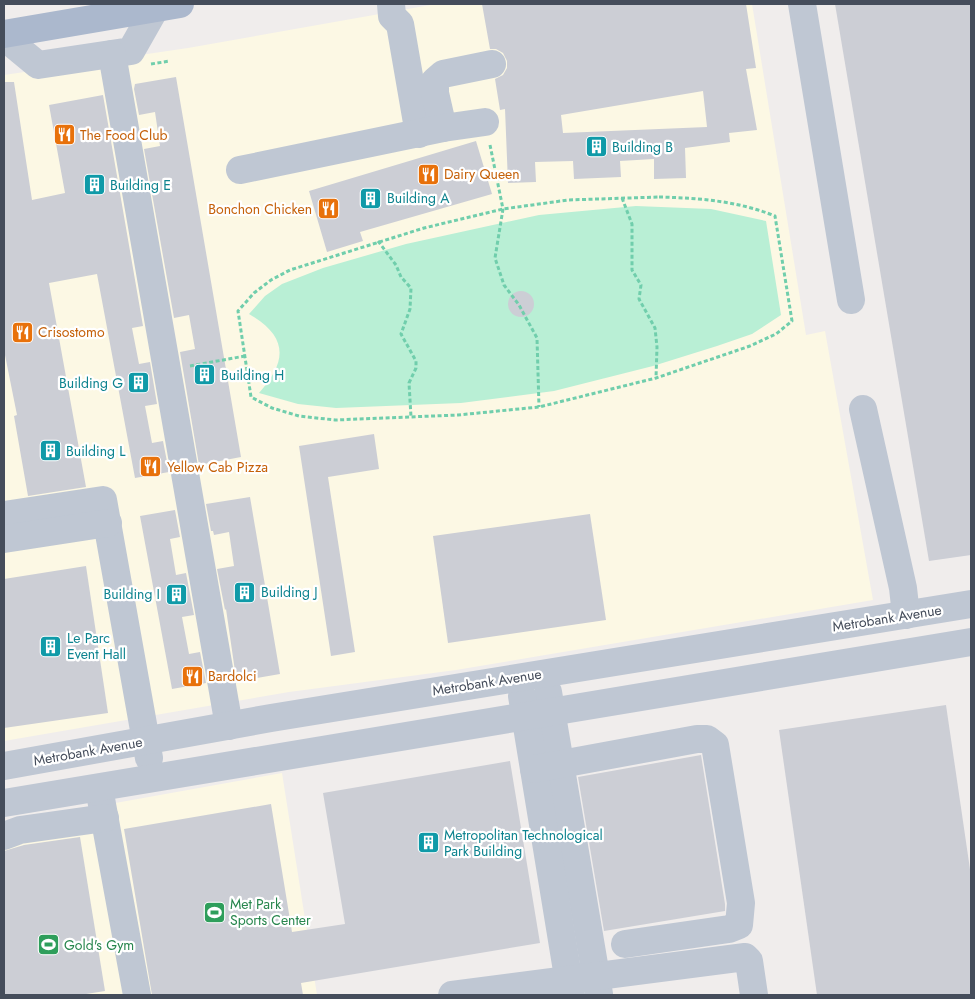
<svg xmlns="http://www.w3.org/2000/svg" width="975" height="999" font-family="Jost,sans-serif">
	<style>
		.commercial { fill: #fcf8e4 }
		.green { fill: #b9efd5 }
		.building { fill: #ccced5; fill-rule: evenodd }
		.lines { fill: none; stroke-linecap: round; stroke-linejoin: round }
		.path { stroke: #70ceac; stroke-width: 3; stroke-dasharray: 4 2.5; stroke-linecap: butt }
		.minor { stroke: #bfc7d3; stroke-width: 28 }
		.major { stroke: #abb8cd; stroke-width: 28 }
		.labels { text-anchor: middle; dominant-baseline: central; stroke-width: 4.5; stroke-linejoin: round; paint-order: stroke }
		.food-label { font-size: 14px; fill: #c56008; stroke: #fff; text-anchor: start }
		.culture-label { font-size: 14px; fill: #0d838f; stroke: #fff; text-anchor: start }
		.street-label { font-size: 14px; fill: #454d5b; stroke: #fff }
		.leisure-label { font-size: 14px; fill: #27864d; stroke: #fff; text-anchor: start }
	</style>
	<rect width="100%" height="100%" fill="#f0edec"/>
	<!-- commercial -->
	<g class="commercial">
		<polygon points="436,4 752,4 806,335 825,331 873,600 456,670 289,692 4,741 4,75 188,48"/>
		<polygon points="282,773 317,995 4,995 4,823"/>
	</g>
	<!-- green -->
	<path class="green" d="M636 206 711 209 766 221 781 315 752 334 717 346 653 366 554 391 461 403 336 408 298 404 259 393C287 362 289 337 249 314L265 296 282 284 323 268 406 244 539 215Z"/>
	<!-- building -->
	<g class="building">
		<path d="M482 4H746L756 68 746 69 757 130 729 133 730 142 685 148 686 178 654 179V159L620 161 621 177 574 179 573 161 535 162 536 182 508 183 505 109 500 110 495 79 503 75 507 68V61L503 53 496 49H490ZM703 91 707 127 563 133 561 115Z"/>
		<polygon points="835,4 971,4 971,555 929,561"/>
		<polygon points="176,77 241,457 199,465 180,352 195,349 189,315 174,318 144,149 160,146 155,112 139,115 134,89 135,84"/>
		<polygon points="4,82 14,82 32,200 65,193 49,105 103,95 143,326 132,328 139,364 150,362 157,404 145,406 152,443 163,441 169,472 135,478 97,274 49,283 86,487 28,496 14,416 17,415 4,350"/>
		<polygon points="476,141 492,194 360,232 363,241 327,252 309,191"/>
		<circle cx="521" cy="304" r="13"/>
		<polygon points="374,434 379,469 328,477 355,652 331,656 299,446"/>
		<polygon points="250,497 280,674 240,681 239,677 236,678 226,609 225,610 217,569 234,566 229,532 214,535 213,531 211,531 206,504"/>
		<polygon points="175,510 180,537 170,539 176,575 186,573 194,615 182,617 189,654 200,652 206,683 172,689 140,516"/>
		<polygon points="590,514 606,620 448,643 433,536"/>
		<polygon points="86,566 108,713 4,728 4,579"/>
		<polygon points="946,705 971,876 971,995 817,995 779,730"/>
		<polygon points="701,755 725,904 725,911 604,931 578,777"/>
		<polygon points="510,761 540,943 301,983 303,995 152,995 124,829 271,804 292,932 345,924 323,793"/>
		<polygon points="80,837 105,991 80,995 4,995 4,851 24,845"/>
	</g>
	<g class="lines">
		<!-- path -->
		<g class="path">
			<polyline points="151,64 170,61"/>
			<polyline points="490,145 503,209 495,258 504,285 519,305 537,338 539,407"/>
			<path d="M659 197C699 198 738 201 775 216L792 321 776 334 750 346 656 378 539 407 458 415 335 420 299 416 272 408 251 397 238 311 254 293 271 280 290 270 424 228 503 209 568 200Z"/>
			<polyline points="622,198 632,224 632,270 641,285 639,299 655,328 657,347 656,378"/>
			<polyline points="378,241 396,265 401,277 411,288 410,309 401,334 416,361 416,368 409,383 411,417"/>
			<polyline points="190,366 245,356"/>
		</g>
		<!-- minor -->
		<g class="minor">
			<polyline points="391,4 392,16 400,24 419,134"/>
			<polyline points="802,4 851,300"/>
			<polyline points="4,37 38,65 131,51 156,7"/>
			<polyline points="112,54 229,726"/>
			<polyline points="443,128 435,93 435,81 443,74 492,64"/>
			<polyline points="240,170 443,128 485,122"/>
			<polyline points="863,409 903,588 906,615"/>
			<polyline points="4,515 103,500 149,758"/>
			<polyline points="4,539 108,523"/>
			<polyline points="548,692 599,994"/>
			<polyline points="522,696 571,995"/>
			<polyline points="4,766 271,718 971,604"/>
			<polyline points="534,769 697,739 707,739 715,745 741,903 739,925 729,929 625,944"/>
			<polyline points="99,788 137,995"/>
			<polyline points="4,803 971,642"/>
			<polyline points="4,836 20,830 105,818"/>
			<polyline points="452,995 745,957 749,961 754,995"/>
		</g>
		<!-- major -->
		<polyline class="major" points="4,34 180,4"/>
	</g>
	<!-- icons -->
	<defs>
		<symbol id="restaurant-square" viewBox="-11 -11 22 22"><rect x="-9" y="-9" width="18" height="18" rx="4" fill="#e8710a" stroke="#fff"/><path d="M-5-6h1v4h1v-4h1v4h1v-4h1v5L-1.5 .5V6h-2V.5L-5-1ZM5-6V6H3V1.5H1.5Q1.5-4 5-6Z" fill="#fff"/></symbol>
		<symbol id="building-square" viewBox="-11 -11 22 22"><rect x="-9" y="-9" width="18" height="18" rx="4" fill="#0f9aa8" stroke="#fff"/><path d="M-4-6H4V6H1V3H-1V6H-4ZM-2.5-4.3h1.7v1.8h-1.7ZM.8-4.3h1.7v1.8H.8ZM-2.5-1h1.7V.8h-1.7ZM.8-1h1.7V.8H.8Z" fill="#fff"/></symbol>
		<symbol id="stadium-square" viewBox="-11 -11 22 22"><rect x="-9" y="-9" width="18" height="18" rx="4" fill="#2e9e5b" stroke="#fff"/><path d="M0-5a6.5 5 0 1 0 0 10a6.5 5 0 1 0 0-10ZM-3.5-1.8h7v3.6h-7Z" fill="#fff"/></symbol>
	</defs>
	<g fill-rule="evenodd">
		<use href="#restaurant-square" x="52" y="122" width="25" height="25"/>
		<use href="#building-square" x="584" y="134" width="25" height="25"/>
		<use href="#restaurant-square" x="416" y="162" width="25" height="25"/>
		<use href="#building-square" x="82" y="172" width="25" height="25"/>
		<use href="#building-square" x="358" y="186" width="25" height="25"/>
		<use href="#restaurant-square" x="316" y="196" width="25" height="25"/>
		<use href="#restaurant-square" x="10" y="320" width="25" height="25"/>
		<use href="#building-square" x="192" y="362" width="25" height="25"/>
		<use href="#building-square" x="126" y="370" width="25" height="25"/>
		<use href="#building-square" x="38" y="438" width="25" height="25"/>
		<use href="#restaurant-square" x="138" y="454" width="25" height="25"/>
		<use href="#building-square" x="232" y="580" width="25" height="25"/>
		<use href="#building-square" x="164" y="582" width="25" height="25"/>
		<use href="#building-square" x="38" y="634" width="25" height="25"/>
		<use href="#restaurant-square" x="180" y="664" width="25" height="25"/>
		<use href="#building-square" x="416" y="830" width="25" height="25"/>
		<use href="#stadium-square" x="202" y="900" width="25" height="25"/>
		<use href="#stadium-square" x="36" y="932" width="25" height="25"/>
	</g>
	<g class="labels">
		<!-- food labels -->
		<g class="food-label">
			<text x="80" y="135">The Food Club</text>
			<text x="444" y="174">Dairy Queen</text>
			<text x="312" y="209" text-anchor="end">Bonchon Chicken</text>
			<text x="38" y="332">Crisostomo</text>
			<text x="167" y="467">Yellow Cab Pizza</text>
			<text x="208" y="676">Bardolci</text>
		</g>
		<!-- culture labels -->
		<g class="culture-label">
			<text x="612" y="147">Building B</text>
			<text x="110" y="185">Building E</text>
			<text x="387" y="198">Building A</text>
			<text x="221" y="375">Building H</text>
			<text x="123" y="383" text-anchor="end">Building G</text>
			<text x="66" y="451">Building L</text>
			<text x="261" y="592">Building J</text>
			<text x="160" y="594" text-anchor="end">Building I</text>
			<text x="67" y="638">Le Parc<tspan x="67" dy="16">Event Hall</tspan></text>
			<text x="444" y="835">Metropolitan Technological<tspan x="444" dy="16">Park Building</tspan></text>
		</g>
		<!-- street labels -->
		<g class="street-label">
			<text transform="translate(887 618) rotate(-9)">Metrobank Avenue</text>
			<text transform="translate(487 682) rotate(-9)">Metrobank Avenue</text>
			<text transform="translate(88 751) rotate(-10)">Metrobank Avenue</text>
		</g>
		<!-- leisure labels -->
		<g class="leisure-label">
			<text x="230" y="904">Met Park<tspan x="230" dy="16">Sports Center</tspan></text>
			<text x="64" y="945">Gold's Gym</text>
		</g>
	</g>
	<!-- border -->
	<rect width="975" height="999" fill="none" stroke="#454d5b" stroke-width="10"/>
</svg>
